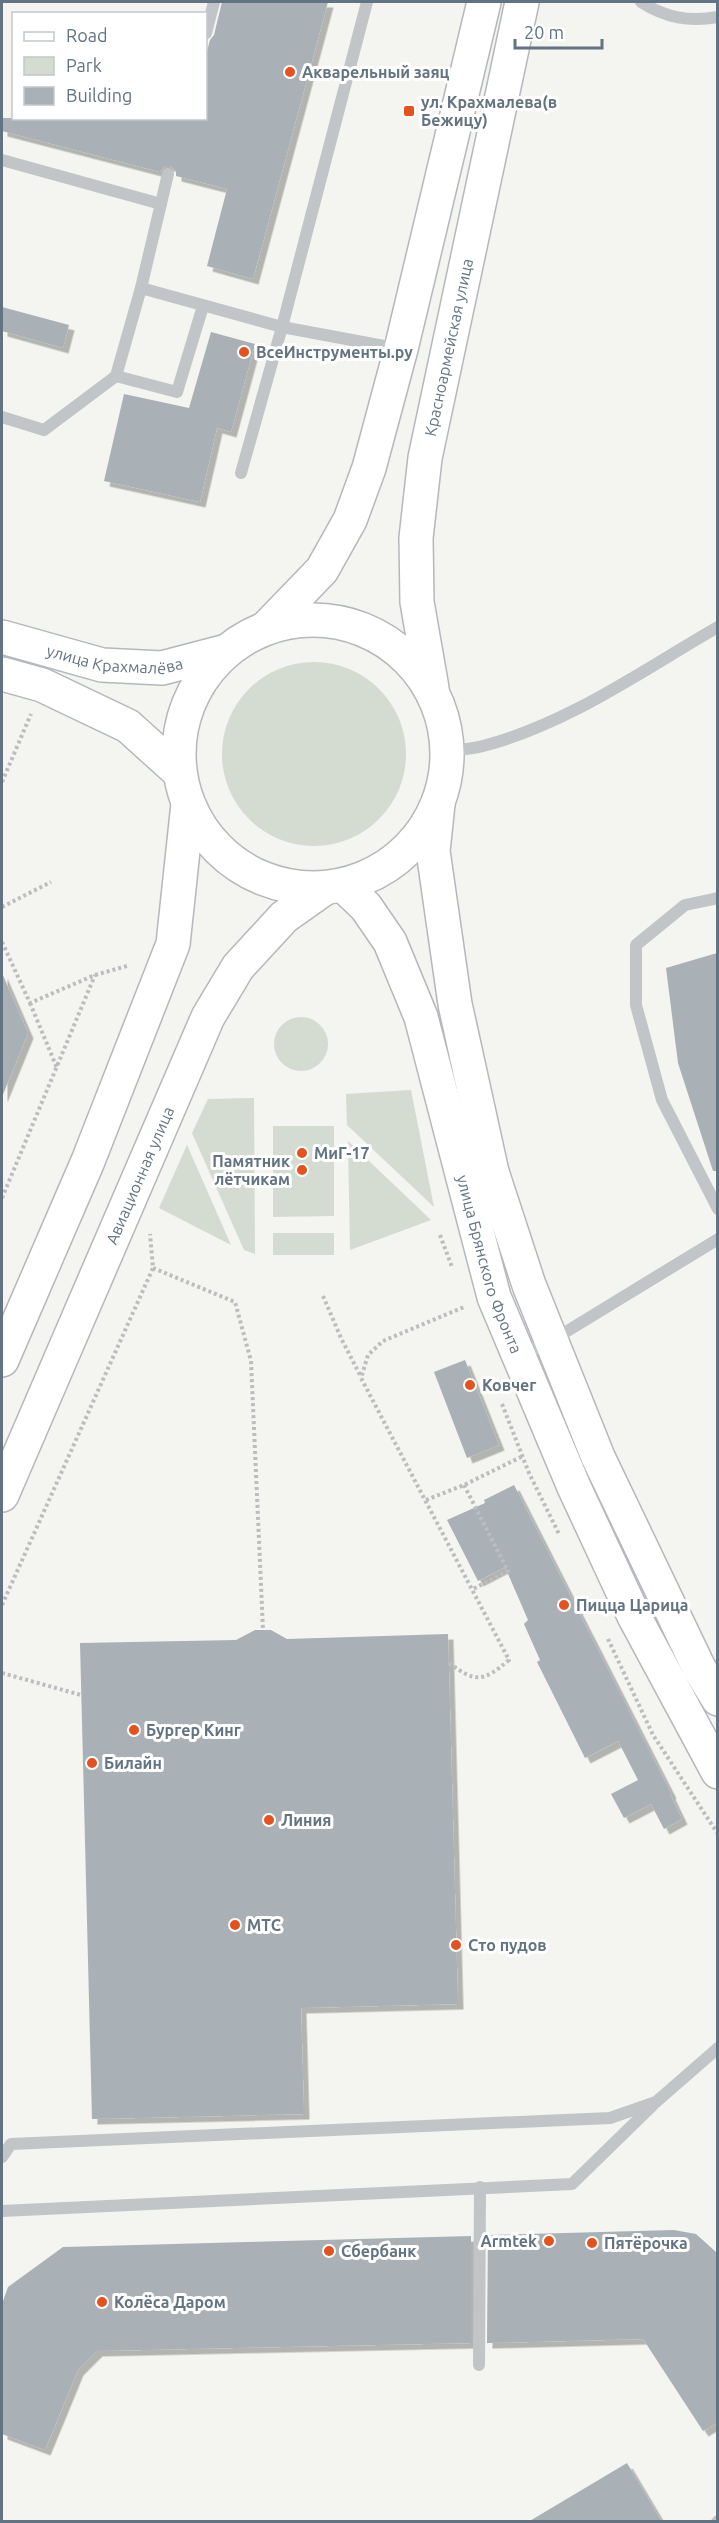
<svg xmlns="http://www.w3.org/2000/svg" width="719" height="2523" font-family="Ubuntu,sans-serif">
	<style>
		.green { fill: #d4dbd1 }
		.building { fill: #a9b1b6; filter: url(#shadow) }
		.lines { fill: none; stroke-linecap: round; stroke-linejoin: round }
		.secondary-casing { stroke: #b3b8bc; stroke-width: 36 }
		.primary-casing { stroke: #b4b8bc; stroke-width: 36 }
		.path { stroke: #bbbdbf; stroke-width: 4; stroke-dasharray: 3 3; stroke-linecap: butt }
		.service { stroke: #c1c5c8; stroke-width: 12 }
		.secondary { stroke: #fff; stroke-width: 33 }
		.primary { stroke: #fff; stroke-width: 33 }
		.poi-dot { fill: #e5521e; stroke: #fff; stroke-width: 2 }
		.labels { text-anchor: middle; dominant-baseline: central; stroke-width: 6; stroke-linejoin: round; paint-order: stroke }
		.poi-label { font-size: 16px; font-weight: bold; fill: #627381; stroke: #fff; text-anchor: start }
		.street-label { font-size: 16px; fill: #627381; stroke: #fff }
	</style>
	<defs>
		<filter id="shadow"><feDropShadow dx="5.5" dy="5.5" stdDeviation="0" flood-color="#0004"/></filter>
	</defs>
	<rect width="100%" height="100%" fill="#f4f4f0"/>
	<!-- green -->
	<g class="green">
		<circle cx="314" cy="754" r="92"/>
		<circle cx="301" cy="1044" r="27"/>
		<polygon points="411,1090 434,1207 347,1125 346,1094"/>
		<polygon points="254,1098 255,1254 244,1250 192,1133 208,1099"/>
		<polygon points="273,1126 334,1126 334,1216 273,1217"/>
		<polygon points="348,1141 431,1220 350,1250"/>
		<polygon points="187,1145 231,1245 159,1208"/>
		<rect x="273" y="1233" width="61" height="22"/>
	</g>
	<!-- building -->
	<g class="building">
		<polygon points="222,2 328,2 253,279 207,266 227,189 176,176 176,171 170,166 165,166 160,172 2,131 2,118 206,118 206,55 210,40 214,35"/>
		<polygon points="2,307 69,325 63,348 2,331"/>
		<polygon points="211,332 255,344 231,432 217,428 200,502 104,481 124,394 189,408"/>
		<polygon points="717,953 717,1171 713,1171 678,1063 666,968"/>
		<polygon points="2,973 28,1033 2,1097"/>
		<polygon points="465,1360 499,1445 467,1458 434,1372"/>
		<polygon points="514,1485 671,1793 670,1794 682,1819 664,1829 651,1804 624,1818 611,1794 638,1780 618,1741 585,1758 537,1662 540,1660 524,1624 528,1620 505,1567 478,1581 447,1520 485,1503 484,1500"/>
		<polygon points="255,1630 271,1630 287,1639 448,1634 458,2004 301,2008 304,2114 92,2119 80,1643 236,1640"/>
		<polygon points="674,2230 696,2234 717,2253 717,2423 703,2431 643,2339 487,2343 488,2235"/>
		<polygon points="471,2236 471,2343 97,2351 78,2370 45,2450 2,2434 2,2304 8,2287 63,2247"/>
		<polygon points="627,2463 662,2522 528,2522"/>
	</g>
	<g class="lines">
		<defs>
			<g id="secondary">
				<path id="s1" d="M2 637 102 665 162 668 227 651"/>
				<polyline points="2,674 42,685 128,726 179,772"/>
			</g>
			<g id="primary">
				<circle cx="313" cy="754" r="134"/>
				<polyline points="266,628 322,570 350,520 369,468 401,349 484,2"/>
				<path id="s2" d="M432 688 417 602 416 538 425 458 522 2"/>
				<polyline points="438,804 433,851 455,1004 492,1172 529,1285 598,1457 699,1668 718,1699"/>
				<path id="s3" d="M343 885 366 907 390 942 421 1017 494 1297 574 1487 634 1616 718 1772"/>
				<polyline points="2,1360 88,1161 173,944 188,804"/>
				<path id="s4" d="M2 1495 208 1017 238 967 284 917 325 888"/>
			</g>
		</defs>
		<!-- secondary casing -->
		<use href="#secondary" class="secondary-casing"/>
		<!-- primary casing -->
		<use href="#primary" class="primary-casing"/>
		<!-- path -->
		<g class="path">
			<polyline points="2,782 31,714"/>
			<polyline points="2,907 51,882"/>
			<polyline points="2,942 30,1003 95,975 127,966"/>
			<polyline points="30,1003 57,1068"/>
			<polyline points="2,1198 95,975"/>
			<polyline points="440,1235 452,1267"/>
			<polyline points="153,1268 235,1302 251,1361 263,1630"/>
			<polyline points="323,1296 341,1338 361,1377"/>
			<polyline points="502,1404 529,1473 559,1534"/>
			<polyline points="464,1485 508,1571 473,1589"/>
			<polyline points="426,1500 464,1485 523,1456"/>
			<polyline points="2,1605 153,1268 150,1234"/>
			<polyline points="608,1639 653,1735 718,1834"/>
			<path d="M449 1663C476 1683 483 1682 509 1660L361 1378 368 1355 383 1341 464 1307"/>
			<polyline points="2,1673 81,1695"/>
		</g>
		<!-- service -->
		<g class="service">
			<path d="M641 2C666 18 689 22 718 17"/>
			<polyline points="206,33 214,2"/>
			<polyline points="2,160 161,204"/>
			<polyline points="141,288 168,174"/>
			<polyline points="203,306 177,392 116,376 141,288 282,327 400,349"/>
			<polyline points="2,417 44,430 116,376"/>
			<polyline points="241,473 282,327 367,2"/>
			<path d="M447 751C459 750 472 749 483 746 568 724 643 670 718 627"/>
			<polyline points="718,898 685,905 636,945 636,1005 662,1100 718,1209"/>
			<polyline points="520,1356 551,1341 718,1239"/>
			<polyline points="2,2157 11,2144 610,2118 656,2102 718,2048"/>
			<polyline points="2,2211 572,2184 653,2105"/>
			<polyline points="479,2365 480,2187"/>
			<polyline points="717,2522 718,2521"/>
		</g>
		<!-- secondary -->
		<use href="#secondary" class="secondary"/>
		<!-- primary -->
		<use href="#primary" class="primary"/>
	</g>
	<!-- markers -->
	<g class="poi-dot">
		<circle cx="290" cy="72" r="6"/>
		<rect x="403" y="105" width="12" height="12" rx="3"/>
		<circle cx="244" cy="352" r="6"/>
		<circle cx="302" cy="1153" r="6"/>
		<circle cx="302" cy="1170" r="6"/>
		<circle cx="470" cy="1385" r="6"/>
		<circle cx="564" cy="1605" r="6"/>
		<circle cx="134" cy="1730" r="6"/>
		<circle cx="92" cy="1763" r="6"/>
		<circle cx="269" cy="1820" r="6"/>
		<circle cx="235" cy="1925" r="6"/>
		<circle cx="456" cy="1945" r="6"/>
		<circle cx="549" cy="2241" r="6"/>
		<circle cx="592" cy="2243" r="6"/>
		<circle cx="329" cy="2251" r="6"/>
		<circle cx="102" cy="2302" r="6"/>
	</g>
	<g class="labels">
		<!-- poi labels -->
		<g class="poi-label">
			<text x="302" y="72">Акварельный заяц</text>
			<text x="421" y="102">ул. Крахмалева(в<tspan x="421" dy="18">Бежицу)</tspan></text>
			<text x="256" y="352">ВсеИнструменты.ру</text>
			<text x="314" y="1153">МиГ-17</text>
			<text x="290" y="1161" text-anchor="end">Памятник<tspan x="290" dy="18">лётчикам</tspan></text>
			<text x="482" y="1385">Ковчег</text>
			<text x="576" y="1605">Пицца Царица</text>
			<text x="146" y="1730">Бургер Кинг</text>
			<text x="104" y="1763">Билайн</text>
			<text x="281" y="1820">Линия</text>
			<text x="247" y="1925">МТС</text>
			<text x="468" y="1945">Сто пудов</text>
			<text x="537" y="2241" text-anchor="end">Armtek</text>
			<text x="604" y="2243">Пятёрочка</text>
			<text x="341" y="2251">Сбербанк</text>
			<text x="114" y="2302">Колёса Даром</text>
		</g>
		<!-- street labels -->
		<g class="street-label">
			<text stroke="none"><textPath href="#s2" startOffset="345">Красноармейская улица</textPath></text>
			<text stroke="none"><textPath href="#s1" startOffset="116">улица Крахмалёва</textPath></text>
			<text stroke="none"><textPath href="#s4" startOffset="348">Авиационная улица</textPath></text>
			<text stroke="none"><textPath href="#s3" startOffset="412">улица Брянского Фронта</textPath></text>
		</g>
	</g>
	<!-- border -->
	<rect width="719" height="2523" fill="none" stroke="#627381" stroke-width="6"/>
	<!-- legend -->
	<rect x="12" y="12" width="195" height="108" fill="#ffffff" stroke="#c0c7cd" stroke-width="1.5"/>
	<rect x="24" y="32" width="30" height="9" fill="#ffffff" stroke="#c0c7cd" stroke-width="1.5"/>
	<text x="66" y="42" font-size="18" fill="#627381">Road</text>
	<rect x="24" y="57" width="30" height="18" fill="#d4dbd1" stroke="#c0c7cd" stroke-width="1.5"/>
	<text x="66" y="72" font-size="18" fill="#627381">Park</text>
	<rect x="24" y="87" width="30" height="18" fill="#a9b1b6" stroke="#c0c7cd" stroke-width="1.5"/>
	<text x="66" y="102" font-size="18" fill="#627381">Building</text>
	<!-- scale -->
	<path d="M515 39v9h87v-9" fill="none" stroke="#627381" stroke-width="3"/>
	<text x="524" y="39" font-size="18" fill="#627381" stroke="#ffffff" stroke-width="4.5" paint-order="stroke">20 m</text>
</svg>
